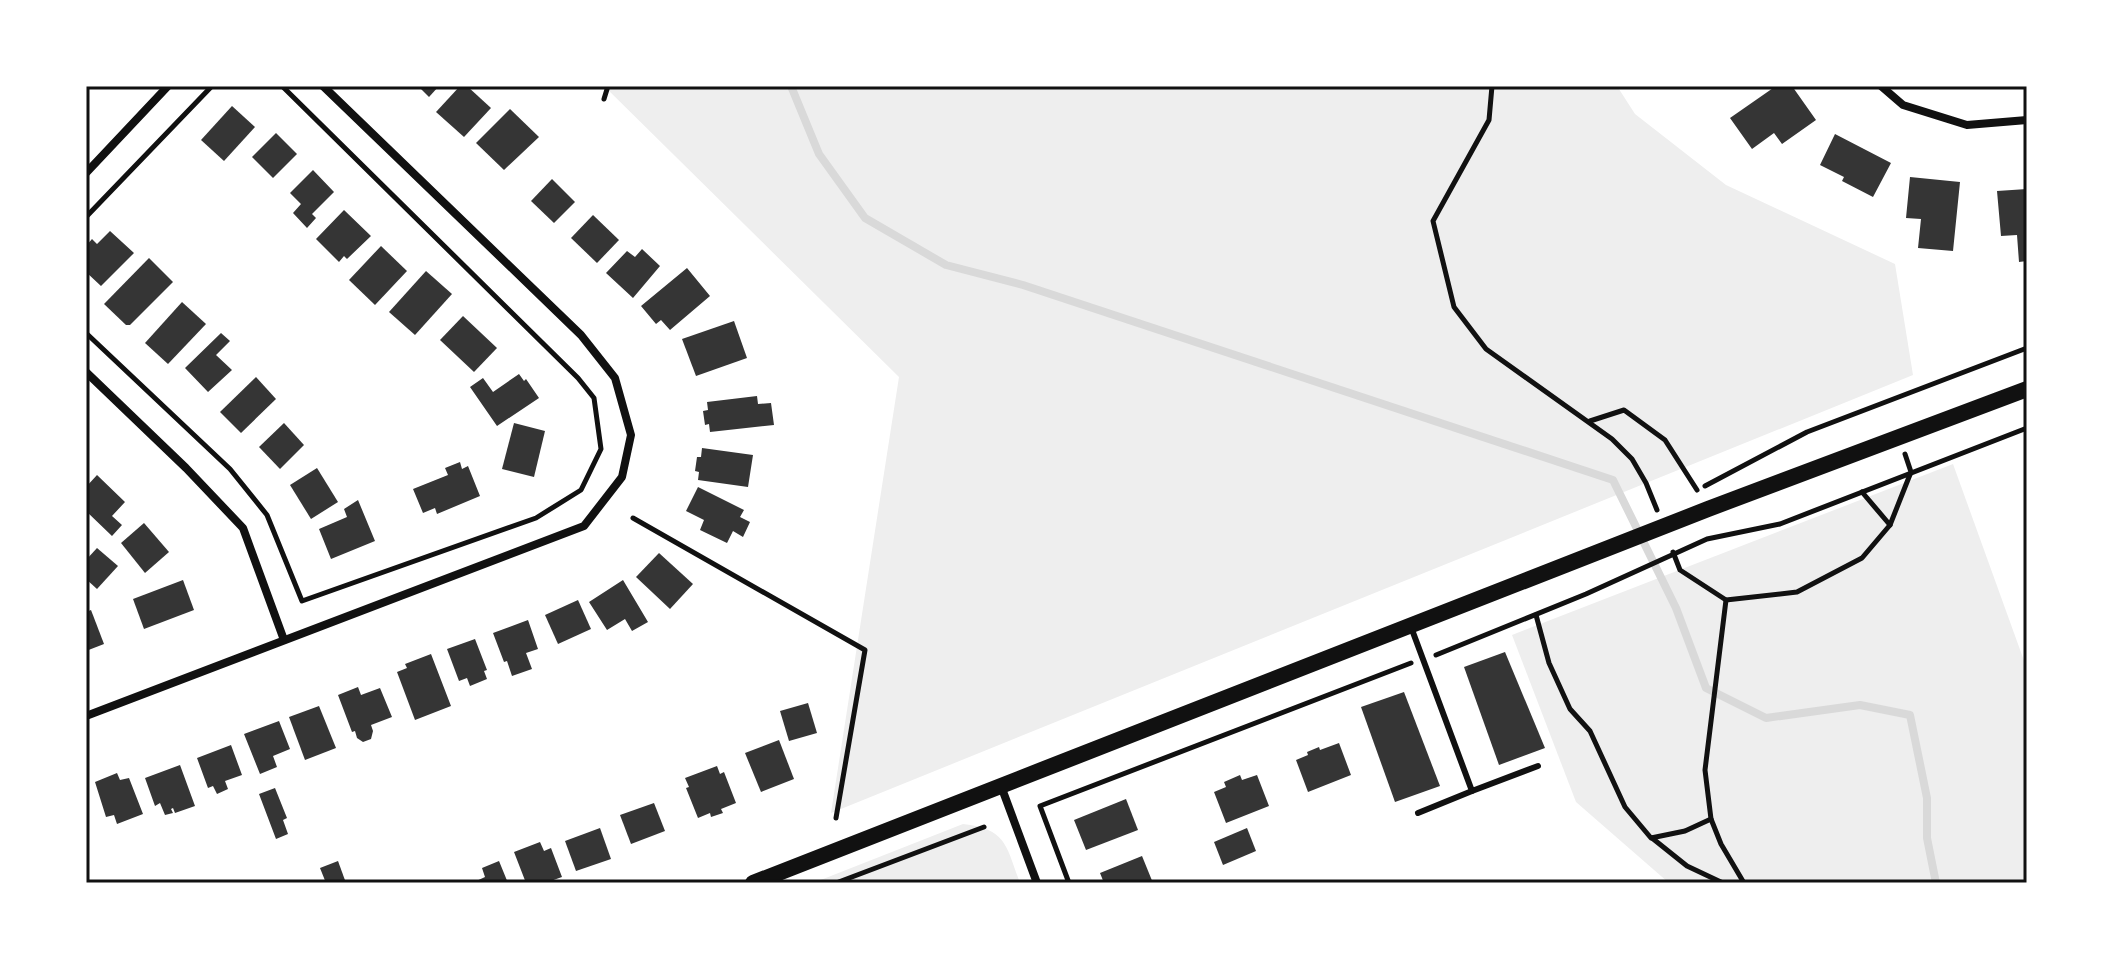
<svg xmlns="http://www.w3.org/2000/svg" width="2113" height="969" font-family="'Work Sans',sans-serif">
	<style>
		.green { fill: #eee }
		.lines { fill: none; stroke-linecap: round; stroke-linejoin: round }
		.stream { stroke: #d9d9d9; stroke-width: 8 }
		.building { fill: #353535 }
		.path { stroke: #111; stroke-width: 5 }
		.service { stroke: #111; stroke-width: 6 }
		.minor { stroke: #111; stroke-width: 8 }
		.secondary { stroke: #111; stroke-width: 16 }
		.neatline { fill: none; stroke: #111; stroke-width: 3 }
	</style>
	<rect width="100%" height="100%" fill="#fff"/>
	<!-- green -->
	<g class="green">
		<polygon points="604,86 1617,86 1635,114 1726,185 1895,264 1913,375 831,813 899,377"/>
		<polygon points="1953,464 2027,669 2027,883 1669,883 1576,802 1512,635"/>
		<path d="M963 824C1007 829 1006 846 1020 883H813Z"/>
	</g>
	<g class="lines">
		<!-- stream -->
		<polyline class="stream" points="791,86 819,154 865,218 946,265 1023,285 1613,480 1676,608 1706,688 1766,718 1860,705 1910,715 1927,798 1927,838 1936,883"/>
	</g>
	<!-- building -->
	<g class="building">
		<polygon points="418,86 439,86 429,97"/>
		<polygon points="460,86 467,86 491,108 464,137 436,112"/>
		<polygon points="1776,86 1792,86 1816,120 1782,144 1774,133 1752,149 1730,118"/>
		<polygon points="232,106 255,127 224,161 201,140"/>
		<polygon points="510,109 539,137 504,170 476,143"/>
		<polygon points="276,133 297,154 273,178 252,157"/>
		<polygon points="1835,134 1891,163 1873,197 1842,181 1844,177 1820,165"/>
		<polygon points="313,170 334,192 312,214 316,218 307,228 293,213 301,204 290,193"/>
		<polygon points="1910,177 1960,182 1953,251 1918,248 1921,219 1906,218"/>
		<polygon points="552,179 575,202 554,223 531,201"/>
		<polygon points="2027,189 2027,261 2019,262 2017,235 2001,236 1997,191"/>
		<polygon points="344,210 371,236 347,259 344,256 339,262 316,239"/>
		<polygon points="593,215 619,240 597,263 571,238"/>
		<polygon points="110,231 134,253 101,286 86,272 86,246 92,239 97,244"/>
		<polygon points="381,246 407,271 375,305 349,280"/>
		<polygon points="642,249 660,266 633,298 606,273 627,251 635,257"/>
		<polygon points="149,258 173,282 130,325 126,325 104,304"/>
		<polygon points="687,268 710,296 670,330 661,320 656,324 641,306"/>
		<polygon points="426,271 452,294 415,335 389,312"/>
		<polygon points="182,302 206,324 168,364 145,343"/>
		<polygon points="463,316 497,348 474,372 440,340"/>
		<polygon points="734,321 747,358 696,376 682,339"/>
		<polygon points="221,333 230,341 216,355 232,370 208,392 185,368"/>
		<polygon points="519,374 524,381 526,379 539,398 497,426 470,387 483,378 493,392"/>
		<polygon points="256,377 276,399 241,433 220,412"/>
		<polygon points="757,396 758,404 771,403 774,425 710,432 709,424 705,425 703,411 708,410 707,402"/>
		<polygon points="284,423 304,445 280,469 259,447"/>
		<polygon points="514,423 545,431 534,477 502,469"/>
		<polygon points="702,448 753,455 748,487 698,480 699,472 695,471 697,457 701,457"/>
		<polygon points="460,462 462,469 468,466 480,496 437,514 435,508 423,513 413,489 448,475 445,468"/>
		<polygon points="317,468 338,502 311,519 290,485"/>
		<polygon points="97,475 125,502 112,516 122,525 112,536 86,511 86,487"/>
		<polygon points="698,487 744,510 740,517 750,522 743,537 733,531 727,543 700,530 704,520 686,511"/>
		<polygon points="358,500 375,541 331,559 319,529 347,517 344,509"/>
		<polygon points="144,523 169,552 145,573 121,543"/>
		<polygon points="97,548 118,566 97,589 86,579 86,560"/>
		<polygon points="659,553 693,584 670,609 636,577"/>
		<polygon points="183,580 194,610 144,629 133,599"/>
		<polygon points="623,580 648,622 632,631 625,619 607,630 589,602"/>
		<polygon points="578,600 591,629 558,644 545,615"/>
		<polygon points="91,610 104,644 86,651 86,612"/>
		<polygon points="528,620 538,649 526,653 532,669 512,676 507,661 504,662 493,633"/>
		<polygon points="475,639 487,670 484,671 487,679 470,686 467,678 459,681 447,649"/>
		<polygon points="1505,652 1545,748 1499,765 1464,667"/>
		<polygon points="431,654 451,706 415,720 397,672 407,668 405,664"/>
		<polygon points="358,687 361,695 380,688 392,717 371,725 373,731 371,739 363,742 357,738 355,731 352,732 338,695"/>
		<polygon points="1404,692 1440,786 1395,802 1361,707"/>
		<polygon points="808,703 817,733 789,741 780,711"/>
		<polygon points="319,706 336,748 305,760 289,717"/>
		<polygon points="279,721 290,749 273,756 277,767 260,774 244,734"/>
		<polygon points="779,740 794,779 761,792 745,753"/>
		<polygon points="1339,743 1351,775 1308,792 1296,760 1308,755 1307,752 1319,747 1320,750"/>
		<polygon points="231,745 242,775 225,781 228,789 217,794 213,786 208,788 197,758"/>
		<polygon points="180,765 195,806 175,813 173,808 171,809 173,813 165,815 160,803 155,806 145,778"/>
		<polygon points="717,766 720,774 724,772 736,803 721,809 723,813 711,817 710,813 698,818 686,788 689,787 685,778"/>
		<polygon points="117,773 120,780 129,778 143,814 117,824 114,815 106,817 95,782"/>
		<polygon points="1240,775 1242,780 1257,775 1269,806 1226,823 1214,792 1226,787 1224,782"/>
		<polygon points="275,788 287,818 283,820 288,834 276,839 259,794"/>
		<polygon points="1126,799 1138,830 1086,850 1074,820"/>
		<polygon points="654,803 665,831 631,844 620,815"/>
		<polygon points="600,828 611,859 576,871 565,841"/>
		<polygon points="1247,828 1256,851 1223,865 1214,842"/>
		<polygon points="540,842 544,851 551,848 562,877 545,883 526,883 514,852"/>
		<polygon points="1142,856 1153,883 1104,883 1100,873"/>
		<polygon points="338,861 346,883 326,883 320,868"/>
		<polygon points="499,861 508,883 472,883 485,877 482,868"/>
	</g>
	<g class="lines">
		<!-- path -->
		<g class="path">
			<polyline points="1492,86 1489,120 1433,221 1454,307 1486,349 1612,439 1632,459 1646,483 1657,510"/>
			<polyline points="604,99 608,86"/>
			<polyline points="86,217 212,86"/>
			<polyline points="86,333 230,469 267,515 302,601 536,518 581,490 601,449 594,398 578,378 282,86"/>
			<polyline points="1590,421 1624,410 1665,440 1697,490"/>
			<polyline points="1705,486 1807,432 2027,348"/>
			<polyline points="1862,492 1890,525"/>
			<polyline points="633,518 865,650 836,818"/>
			<polyline points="1673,552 1680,570 1726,600 1797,592 1862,558 1890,525 1911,472 1905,454"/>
			<polyline points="1536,615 1549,663 1570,709 1590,731 1625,807 1651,838 1685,831 1711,819 1721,844 1744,883"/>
			<polyline points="1436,655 1586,594 1707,539 1780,524 2027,428"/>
			<polyline points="1711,819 1705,770 1726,600"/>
			<polyline points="1652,838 1687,866 1723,883"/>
			<polyline points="836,883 984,827"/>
			<polyline points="1069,883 1040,806 1411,663"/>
		</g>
		<!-- service -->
		<g class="service">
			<polyline points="1411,627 1472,791 1538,766"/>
			<polyline points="1418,813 1472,791"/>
		</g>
		<!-- minor -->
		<g class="minor">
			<polyline points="1881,86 1903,105 1967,125 2027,120"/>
			<polyline points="86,173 168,86"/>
			<polyline points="86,372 186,468 243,528 284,640"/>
			<polyline points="86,716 584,526 622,477 631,435 615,378 581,335 323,86"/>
			<polyline points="1001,786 1037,883"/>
		</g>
		<!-- secondary -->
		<polyline class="secondary" points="753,883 1708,509 2027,389"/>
	</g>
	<!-- border -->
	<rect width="2113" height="969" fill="none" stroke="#ffffff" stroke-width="176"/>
	<rect x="88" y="88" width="1937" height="793" class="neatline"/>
</svg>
